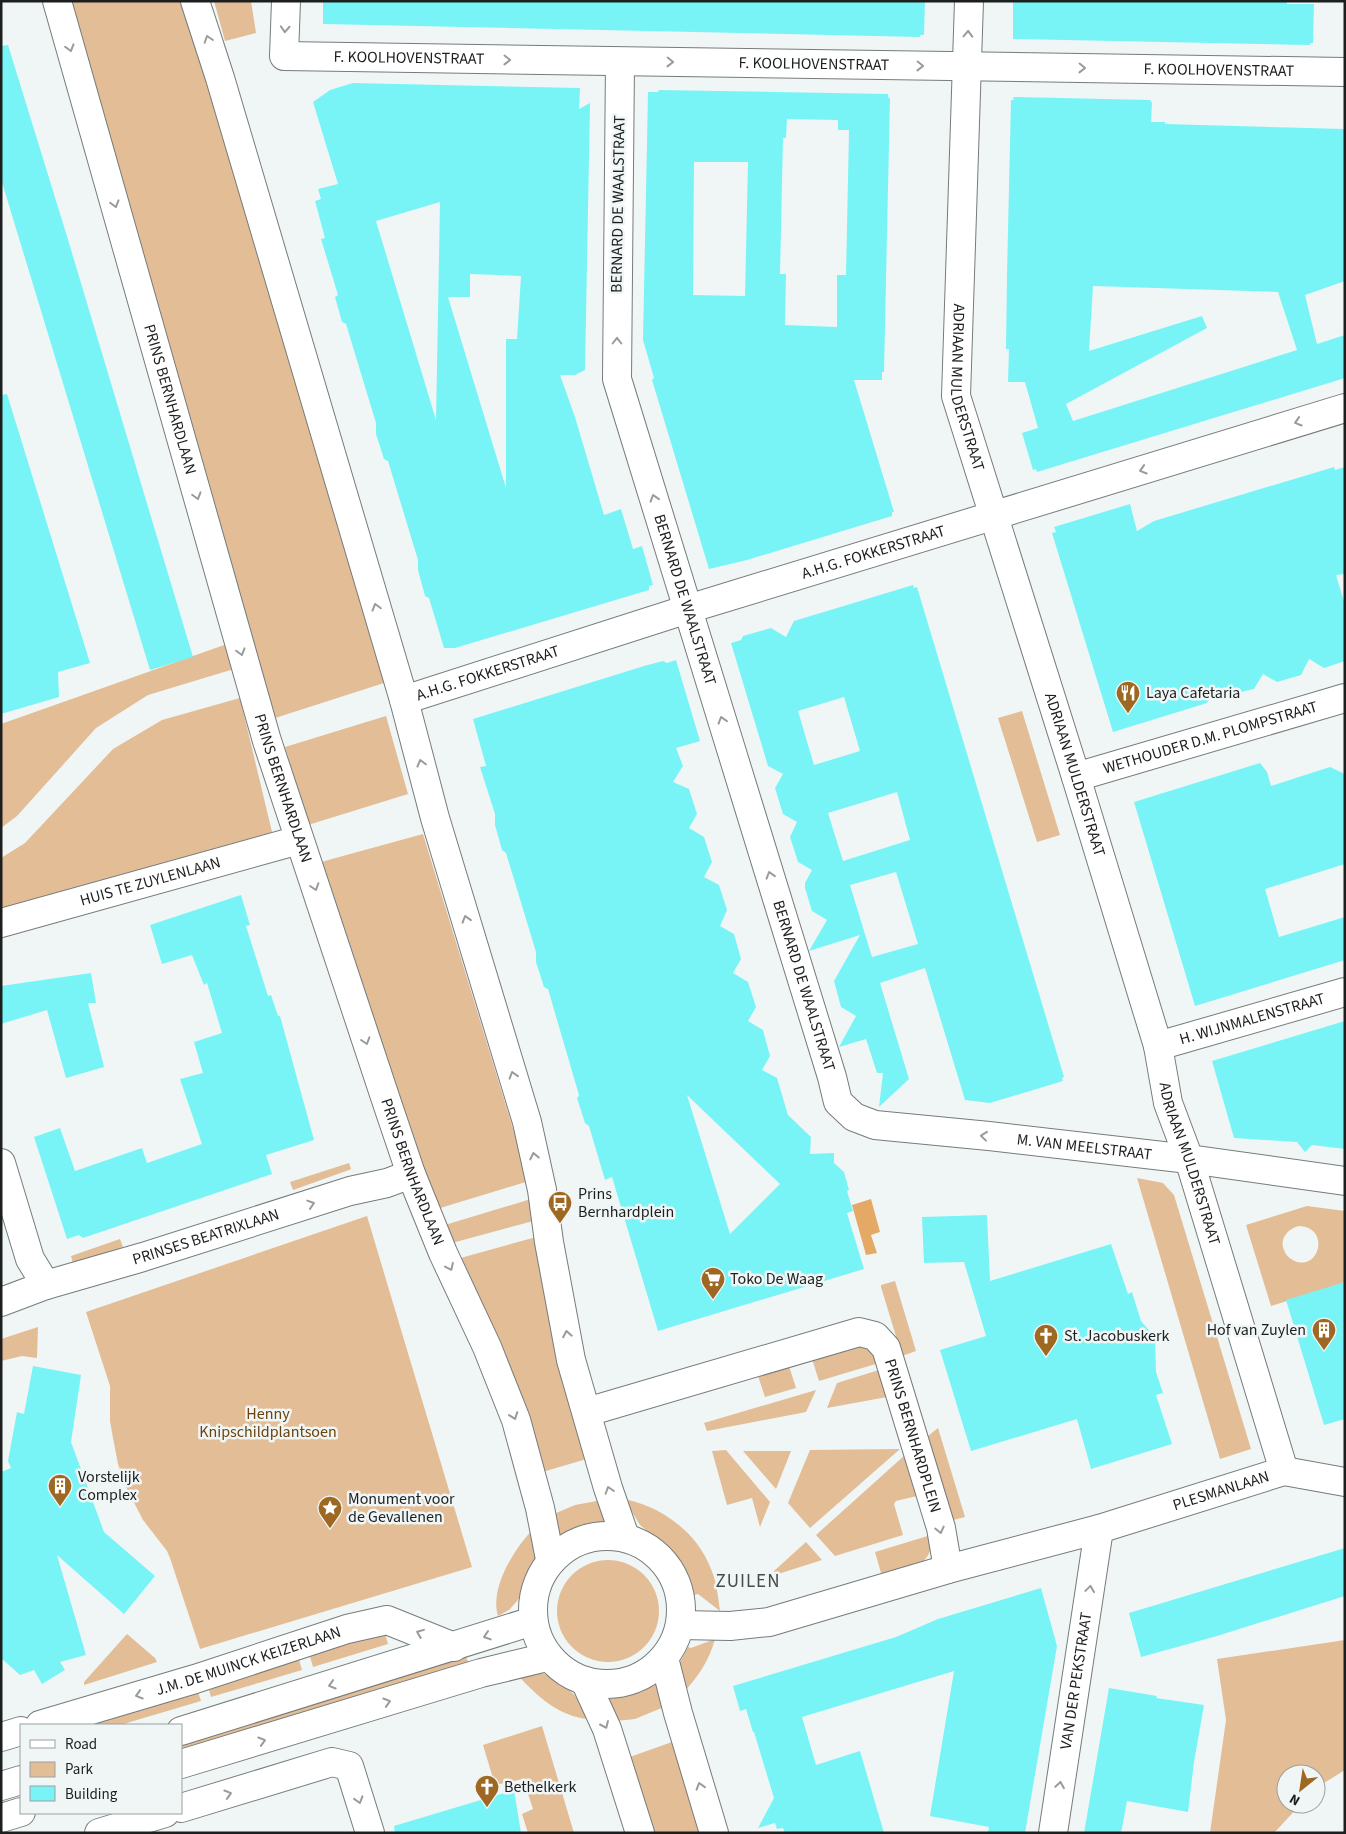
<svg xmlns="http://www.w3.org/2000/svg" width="1346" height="1834" font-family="'Source Sans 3',sans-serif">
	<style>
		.green { fill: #e2bd96; fill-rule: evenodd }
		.forest { fill: #e4a965 }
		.building { fill: #79f4f6; fill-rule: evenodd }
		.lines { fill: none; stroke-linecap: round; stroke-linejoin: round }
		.minor-casing { stroke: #767b7b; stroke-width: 30 }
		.major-casing { stroke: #767b7b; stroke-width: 30 }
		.minor { stroke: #fff; stroke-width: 28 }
		.major { stroke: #fff; stroke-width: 28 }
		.oneway { stroke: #999a9a }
		.labels { text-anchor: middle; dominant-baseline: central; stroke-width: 5; stroke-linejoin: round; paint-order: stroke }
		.street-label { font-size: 16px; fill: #1d1f1f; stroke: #f0f6f6 }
		.poi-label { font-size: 16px; fill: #1d1f1f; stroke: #f0f6f6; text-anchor: start }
		.park-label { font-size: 16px; fill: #6a430d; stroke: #f0f6f6 }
		.quarter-label { font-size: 19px; letter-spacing: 1px; fill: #464b4b; stroke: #f0f6f6 }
	</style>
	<rect width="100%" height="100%" fill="#f0f6f6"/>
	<!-- green -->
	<g class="green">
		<polygon points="67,1 186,1 218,100 384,683 272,719"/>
		<polygon points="214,1 251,1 256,33 225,41"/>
		<polygon points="227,644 234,669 148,695 96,728 17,816 1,828 1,724"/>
		<polygon points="240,698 272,832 1,914 1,858 25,843 113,749 162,720"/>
		<polygon points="1022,711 1060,835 1037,842 998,718"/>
		<polygon points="386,716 408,794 308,825 285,747"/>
		<polygon points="423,834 529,1181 437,1209 405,1136 321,862"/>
		<polygon points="349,1163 351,1169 349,1170 293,1190 290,1182"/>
		<polygon points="1137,1178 1163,1183 1174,1195 1251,1449 1220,1459"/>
		<polygon points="531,1199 537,1220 452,1243 445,1225"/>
		<path d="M1307 1206 1345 1211V1283L1271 1306 1246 1225ZM1299 1226C1329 1227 1321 1268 1297 1262 1292 1260 1287 1257 1285 1252 1278 1240 1287 1229 1299 1226Z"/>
		<polygon points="367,1216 472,1567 200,1649 170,1558 167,1551 143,1520 126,1487 118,1464 113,1438 110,1421 110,1386 86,1312"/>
		<polygon points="540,1236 590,1458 539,1473 457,1259"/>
		<polygon points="120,1239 123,1247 73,1264 71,1256"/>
		<polygon points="895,1281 916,1351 902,1356 881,1287 881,1285"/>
		<polygon points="38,1327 37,1358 22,1356 1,1361 1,1339"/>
		<path d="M859 1346C869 1349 874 1354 879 1363L819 1381 812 1359Z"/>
		<polygon points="789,1366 796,1388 765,1397 758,1376"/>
		<polygon points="879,1370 887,1397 827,1408 837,1383"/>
		<polygon points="816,1390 806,1412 707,1431 704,1423"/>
		<polygon points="938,1428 965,1517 953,1520 928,1436"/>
		<polygon points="900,1449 810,1528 788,1503 810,1450"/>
		<polygon points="726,1450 770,1502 760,1527 752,1498 727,1505 712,1451"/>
		<polygon points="743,1451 791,1451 776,1489"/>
		<polygon points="905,1455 917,1496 896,1501 894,1504 903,1535 835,1556 816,1535"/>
		<polygon points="602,1500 608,1523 580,1528 561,1538 559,1536 554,1514 575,1505"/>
		<path d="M628 1500C664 1508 698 1534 711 1569 717 1583 718 1597 720 1611L698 1594 694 1595 688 1576 676 1555 640 1525 626 1502Z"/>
		<path d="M536 1526 537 1559 518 1600 509 1610 498 1616C489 1587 516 1546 536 1526Z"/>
		<path d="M931 1535C932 1548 931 1555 920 1564L883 1575 881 1573 875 1552Z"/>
		<polygon points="806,1542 822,1560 775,1575 774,1571"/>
		<circle cx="608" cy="1611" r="51"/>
		<polygon points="384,1630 388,1644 313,1667 309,1653"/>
		<polygon points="127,1634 155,1658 157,1662 84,1685 84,1682"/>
		<path d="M715 1639C709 1661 698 1677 682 1694L678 1666 688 1647 691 1648Z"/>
		<polygon points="1345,1640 1345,1770 1316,1788 1316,1774 1286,1774 1286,1804 1301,1804 1274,1833 1210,1833 1226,1720 1217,1659"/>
		<polygon points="465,1653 470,1668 181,1755 181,1739"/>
		<polygon points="298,1656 302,1670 211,1697 207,1683"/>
		<path d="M535 1671C560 1678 580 1695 588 1719 560 1717 535 1695 517 1674Z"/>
		<polygon points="657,1683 664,1707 635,1719 616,1721 608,1701 609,1699 642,1692"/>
		<polygon points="196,1686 201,1701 120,1725 67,1725"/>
		<polygon points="542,1726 574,1833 528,1833 522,1814 533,1809 523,1779 495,1785 483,1745"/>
		<polygon points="672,1742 700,1833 650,1833 627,1758"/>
	</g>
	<!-- forest -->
	<polygon class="forest" points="871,1199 880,1232 871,1235 877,1253 866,1255 852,1205"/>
	<!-- building -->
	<g class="building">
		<polygon points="323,1 925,1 924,35 920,35 920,37 323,24"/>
		<polygon points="1013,1 1287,1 1287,4 1314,4 1313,43 1310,43 1310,45 1013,39"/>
		<polygon points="8,45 66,233 193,657 150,670 1,179 1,46"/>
		<path d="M353 83 580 88 579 109 590 103 585 370 575 375H560L575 417 604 515 621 509 633 549 642 546 653 585 649 586V590L455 648H444L429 598 425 596 418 570V560L388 461 384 459 376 434V423L346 324 342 322 335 297 338 295 321 239 325 238 315 201 321 199 318 189 338 184 313 102 330 90ZM440 202 439 256 436 420 376 221ZM470 274 521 276 517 339H506V488L448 297H470Z"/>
		<path d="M659 90 888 94V98H890L884 372H882V380H854L894 512H892V516L747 560 709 569 652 380 654 378 643 340 648 92H658ZM787 119 838 120V130H849L846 275H837V327L785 325 786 274H780L783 138H786ZM694 162H748L745 296 693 295Z"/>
		<path d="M1013 97 1150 100 1152 103 1151 122H1165V124L1345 129V281L1305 295 1317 344 1345 335V378L1037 472 1036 469 1033 470 1022 433 1038 428 1025 382H1008L1009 349H1006L1007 275 1011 100H1014ZM1093 286 1278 292 1297 350 1073 421 1066 404 1207 328 1202 316 1089 351Z"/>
		<polygon points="7,394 90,663 58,672 59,697 1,714 1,395"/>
		<polygon points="1334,467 1335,470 1345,467 1345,574 1336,575 1345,605 1345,661 1324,668 1309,659 1301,675 1277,682 1263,674 1254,689 1228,695 1216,688 1207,703 1113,732 1052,533 1056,532 1054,527 1130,504 1137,531 1154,521"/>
		<path d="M913 585 914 588 917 587 1064 1077 1062 1078 1063 1081 990 1103 965 1100 925 968 880 983 909 1079 879 1107 883 1073H877L866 1039 839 1047 856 1016 841 1007 834 981 860 935 809 951 827 920 812 911 805 888V883L812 870 798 862 790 837 797 822 783 814 775 788 783 774 768 766 731 643 741 640 743 636 771 628 786 637 794 621ZM844 697 860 751 814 765 798 711ZM897 792 910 840 843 861 828 813ZM896 872 918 944 872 957 850 885Z"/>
		<path d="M676 660 700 741 676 748 683 766 673 782 689 789 697 814 689 828 704 837 712 862 704 877 719 885 727 910 720 926 734 934 741 959 733 973 748 982 756 1007 748 1021 763 1030 770 1056 762 1070 777 1078 788 1115 811 1137 810 1154 834 1153V1163L844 1172 849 1190 847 1191 853 1211 847 1213 864 1269 658 1331 612 1177 605 1180 589 1126 585 1123 577 1098 579 1095 548 989 544 987 536 962V952L506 853 502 850 495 825V814L480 767 486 766 473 719 644 666 663 661 667 663ZM687 1095 780 1184 730 1234Z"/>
		<polygon points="1260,763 1267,772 1271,786 1330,767 1345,774 1345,864 1265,889 1279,937 1345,917 1345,960 1195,1006 1134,802"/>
		<polygon points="241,895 250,925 246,926 268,996 271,995 278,1016 280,1016 314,1140 266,1155 272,1174 83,1238 79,1235 67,1239 34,1137 60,1128 75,1171 142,1148 147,1163 202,1144 180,1079 203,1073 194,1042 222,1033 207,983 204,985 192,955 162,964 150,925"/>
		<polygon points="91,973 96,1003 88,1003 104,1067 66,1078 47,1010 1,1024 1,986"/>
		<polygon points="1345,1021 1345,1149 1312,1145 1305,1152 1297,1142 1234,1138 1212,1061"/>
		<polygon points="987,1215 990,1281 1111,1244 1128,1294 1132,1292 1141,1321 1155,1337 1156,1372 1163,1393 1156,1395 1172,1444 1091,1469 1077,1419 971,1451 940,1350 986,1336 964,1262 924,1263 922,1217"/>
		<polygon points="1345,1282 1345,1419 1324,1425 1286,1300"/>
		<polygon points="33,1366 81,1375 71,1442 104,1532 155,1576 124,1614 57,1555 86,1655 60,1662 65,1670 42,1684 34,1670 20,1675 1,1658 1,1472 11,1468 8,1461 17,1412 24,1414"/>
		<polygon points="1345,1548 1345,1596 1217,1636 1141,1657 1129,1613"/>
		<polygon points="1041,1588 1057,1646 1025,1833 988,1833 989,1827 930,1816 954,1671 802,1717 816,1765 860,1751 884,1833 785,1833 783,1828 777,1829 775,1823 758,1828 774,1798 754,1732 753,1732 746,1709 740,1711 733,1686 896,1637 938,1619"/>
		<polygon points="1109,1688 1157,1696 1156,1698 1204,1705 1194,1762 1188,1812 1127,1801 1121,1833 1084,1833"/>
		<polygon points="514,1790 521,1833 395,1833 394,1826"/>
	</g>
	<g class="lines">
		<defs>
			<g id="minor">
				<path id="s1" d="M57 1 267 741 386 1100 411 1174 443 1253 487 1347 516 1420 540 1508 550 1559"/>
				<polyline points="195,1 220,78 404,700 435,818 527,1122 542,1190 549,1242 571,1360 608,1488 625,1537"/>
				<path id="s2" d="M286 1 284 56 1345 72"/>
				<path id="s3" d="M969 1 956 396 1076 777 1158 1046 1168 1103 1189 1159 1284 1471"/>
				<path id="s4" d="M620 62 617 379 832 1077 838 1102 854 1117 875 1125 989 1136 1189 1159 1345 1181"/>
				<path id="s5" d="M404 700 688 609 1345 408"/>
				<path id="s6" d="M1076 777 1345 698"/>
				<path id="s7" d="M1 923 299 840"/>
				<path id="s8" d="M1158 1046 1345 992"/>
				<polyline points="1,1163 30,1259 46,1285"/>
				<path id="s9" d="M1 1302 46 1285 143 1257 350 1191 387 1183 411 1174"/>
				<path id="s10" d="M587 1412 859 1332 875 1336 886 1348 941 1528 948 1569"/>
				<path id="s11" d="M681 1625 730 1626 769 1622 948 1569 1099 1529 1284 1471 1345 1482"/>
				<path id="s12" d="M40 1725 195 1679 347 1629 387 1620 454 1647"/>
				<polyline points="1,1737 21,1731"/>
				<polyline points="181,1808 332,1762 349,1766 370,1833"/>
				<polyline points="99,1833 165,1813"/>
				<path id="s13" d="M1053 1833 1099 1529"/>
			</g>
			<g id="major">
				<circle cx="607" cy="1610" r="74"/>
				<polyline points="664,1658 678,1713 714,1833"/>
				<polyline points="585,1681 607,1729 640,1833"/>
				<polyline points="181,1731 533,1621"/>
				<polyline points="181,1764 481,1673 547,1657"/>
				<polyline points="1,1786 21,1780"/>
				<polyline points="1,1818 21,1812"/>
			</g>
		</defs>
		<!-- minor casing -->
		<use href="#minor" class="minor-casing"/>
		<!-- major casing -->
		<use href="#major" class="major-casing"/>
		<!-- minor -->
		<use href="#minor" class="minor"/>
		<!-- major -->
		<use href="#major" class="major"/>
	</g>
	<!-- one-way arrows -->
	<defs><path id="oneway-chevron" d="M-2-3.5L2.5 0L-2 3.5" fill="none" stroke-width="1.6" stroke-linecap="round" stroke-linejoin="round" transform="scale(1.25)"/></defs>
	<g class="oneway">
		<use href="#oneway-chevron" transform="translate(285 29) rotate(93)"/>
		<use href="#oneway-chevron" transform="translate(968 34) rotate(-88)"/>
		<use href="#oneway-chevron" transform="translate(208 39) rotate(-108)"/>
		<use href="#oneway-chevron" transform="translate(70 48) rotate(74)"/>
		<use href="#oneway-chevron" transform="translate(507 60) rotate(1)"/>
		<use href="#oneway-chevron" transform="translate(670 62) rotate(1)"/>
		<use href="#oneway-chevron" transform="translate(920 66) rotate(1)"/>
		<use href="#oneway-chevron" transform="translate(1082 68) rotate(1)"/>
		<use href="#oneway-chevron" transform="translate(115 204) rotate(74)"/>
		<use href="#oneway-chevron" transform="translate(617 341) rotate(-90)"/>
		<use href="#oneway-chevron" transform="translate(1298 422) rotate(163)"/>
		<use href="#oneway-chevron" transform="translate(1143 470) rotate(163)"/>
		<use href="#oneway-chevron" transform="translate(197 496) rotate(74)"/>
		<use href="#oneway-chevron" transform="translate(654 498) rotate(-107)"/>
		<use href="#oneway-chevron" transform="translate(376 607) rotate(-106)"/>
		<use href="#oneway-chevron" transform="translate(241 652) rotate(74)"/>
		<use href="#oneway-chevron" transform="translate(722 720) rotate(-107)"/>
		<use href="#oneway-chevron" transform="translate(421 763) rotate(-105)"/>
		<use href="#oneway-chevron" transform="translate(770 875) rotate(-107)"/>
		<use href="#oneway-chevron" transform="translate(315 887) rotate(72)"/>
		<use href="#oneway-chevron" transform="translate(466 919) rotate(-107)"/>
		<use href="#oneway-chevron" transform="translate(366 1041) rotate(72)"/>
		<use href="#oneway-chevron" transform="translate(513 1075) rotate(-107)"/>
		<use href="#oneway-chevron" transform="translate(984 1136) rotate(-174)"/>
		<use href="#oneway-chevron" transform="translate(534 1156) rotate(-102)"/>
		<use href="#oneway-chevron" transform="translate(311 1204) rotate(-18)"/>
		<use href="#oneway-chevron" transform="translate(450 1267) rotate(65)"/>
		<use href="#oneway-chevron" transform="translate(567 1334) rotate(-100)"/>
		<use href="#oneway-chevron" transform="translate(514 1416) rotate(70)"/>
		<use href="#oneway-chevron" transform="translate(609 1490) rotate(-108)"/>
		<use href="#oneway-chevron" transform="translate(940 1530) rotate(77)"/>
		<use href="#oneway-chevron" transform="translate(1090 1589) rotate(-82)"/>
		<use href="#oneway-chevron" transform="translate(420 1633) rotate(-158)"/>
		<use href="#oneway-chevron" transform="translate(487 1636) rotate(162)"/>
		<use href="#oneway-chevron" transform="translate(332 1685) rotate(163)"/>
		<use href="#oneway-chevron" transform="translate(139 1695) rotate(163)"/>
		<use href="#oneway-chevron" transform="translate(387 1702) rotate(-17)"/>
		<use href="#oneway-chevron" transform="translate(605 1725) rotate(66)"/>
		<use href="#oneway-chevron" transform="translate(262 1741) rotate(-17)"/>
		<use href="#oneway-chevron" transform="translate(1060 1785) rotate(-81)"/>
		<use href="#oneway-chevron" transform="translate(700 1786) rotate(-107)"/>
		<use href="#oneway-chevron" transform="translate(228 1794) rotate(-17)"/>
		<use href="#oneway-chevron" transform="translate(359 1800) rotate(73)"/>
	</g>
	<!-- icons -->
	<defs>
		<symbol id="restaurant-pin" viewBox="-11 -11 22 30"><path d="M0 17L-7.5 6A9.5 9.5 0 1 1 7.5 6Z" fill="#9e6822" stroke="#f0f6f6"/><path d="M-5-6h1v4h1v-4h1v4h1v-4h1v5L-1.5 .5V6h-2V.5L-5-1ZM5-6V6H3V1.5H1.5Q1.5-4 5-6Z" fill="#fff"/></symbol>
		<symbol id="bus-pin" viewBox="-11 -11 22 30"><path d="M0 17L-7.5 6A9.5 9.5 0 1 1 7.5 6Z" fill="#9e6822" stroke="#f0f6f6"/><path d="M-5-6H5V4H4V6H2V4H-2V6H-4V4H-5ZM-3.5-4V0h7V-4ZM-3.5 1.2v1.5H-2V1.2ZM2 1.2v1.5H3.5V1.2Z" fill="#fff"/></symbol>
		<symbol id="supermarket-pin" viewBox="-11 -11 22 30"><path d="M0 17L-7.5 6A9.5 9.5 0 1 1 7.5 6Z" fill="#9e6822" stroke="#f0f6f6"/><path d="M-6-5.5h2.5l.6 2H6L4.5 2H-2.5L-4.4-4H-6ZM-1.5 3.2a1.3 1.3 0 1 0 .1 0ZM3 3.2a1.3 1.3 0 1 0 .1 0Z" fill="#fff"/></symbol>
		<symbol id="building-pin" viewBox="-11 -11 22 30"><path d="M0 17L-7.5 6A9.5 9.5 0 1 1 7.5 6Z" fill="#9e6822" stroke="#f0f6f6"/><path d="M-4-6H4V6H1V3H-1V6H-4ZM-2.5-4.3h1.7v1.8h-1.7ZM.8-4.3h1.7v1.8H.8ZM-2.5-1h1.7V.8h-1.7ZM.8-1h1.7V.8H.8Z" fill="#fff"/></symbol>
		<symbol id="church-pin" viewBox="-11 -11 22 30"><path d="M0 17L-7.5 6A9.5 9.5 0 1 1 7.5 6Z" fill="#9e6822" stroke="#f0f6f6"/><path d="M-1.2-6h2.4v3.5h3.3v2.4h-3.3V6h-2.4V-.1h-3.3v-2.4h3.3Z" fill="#fff"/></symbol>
		<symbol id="sight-pin" viewBox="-11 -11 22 30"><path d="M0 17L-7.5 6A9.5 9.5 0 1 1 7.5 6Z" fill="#9e6822" stroke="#f0f6f6"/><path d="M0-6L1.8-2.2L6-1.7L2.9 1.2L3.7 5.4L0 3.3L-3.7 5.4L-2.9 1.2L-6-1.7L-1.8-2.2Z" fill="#fff"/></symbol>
	</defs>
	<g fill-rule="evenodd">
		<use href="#restaurant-pin" x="1114" y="679" width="28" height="38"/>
		<use href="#bus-pin" x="546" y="1189" width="28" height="38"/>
		<use href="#supermarket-pin" x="699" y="1265" width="28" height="38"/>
		<use href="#building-pin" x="1310" y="1316" width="28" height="38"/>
		<use href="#church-pin" x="1032" y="1322" width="28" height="38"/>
		<use href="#building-pin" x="46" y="1472" width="28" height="38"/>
		<use href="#sight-pin" x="316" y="1494" width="28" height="38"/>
		<use href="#church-pin" x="473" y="1773" width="28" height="38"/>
	</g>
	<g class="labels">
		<!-- street labels -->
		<g class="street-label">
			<text stroke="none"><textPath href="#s2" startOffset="180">F. KOOLHOVENSTRAAT</textPath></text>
			<text stroke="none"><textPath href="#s2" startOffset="585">F. KOOLHOVENSTRAAT</textPath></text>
			<text stroke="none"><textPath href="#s2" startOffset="990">F. KOOLHOVENSTRAAT</textPath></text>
			<text transform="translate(618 204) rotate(-89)">BERNARD DE WAALSTRAAT</text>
			<text stroke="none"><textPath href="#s3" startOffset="388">ADRIAAN MULDERSTRAAT</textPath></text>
			<text stroke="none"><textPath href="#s1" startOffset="414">PRINS BERNHARDLAAN</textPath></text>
			<text stroke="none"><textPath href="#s5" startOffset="492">A.H.G. FOKKERSTRAAT</textPath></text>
			<text stroke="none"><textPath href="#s4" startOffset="548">BERNARD DE WAALSTRAAT</textPath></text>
			<text stroke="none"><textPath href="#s5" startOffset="88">A.H.G. FOKKERSTRAAT</textPath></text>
			<text stroke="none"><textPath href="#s6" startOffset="140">WETHOUDER D.M. PLOMPSTRAAT</textPath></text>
			<text stroke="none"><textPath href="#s3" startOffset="792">ADRIAAN MULDERSTRAAT</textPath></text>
			<text stroke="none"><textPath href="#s1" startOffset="819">PRINS BERNHARDLAAN</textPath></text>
			<text stroke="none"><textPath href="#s7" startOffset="155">HUIS TE ZUYLENLAAN</textPath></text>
			<text stroke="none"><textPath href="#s4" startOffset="952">BERNARD DE WAALSTRAAT</textPath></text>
			<text stroke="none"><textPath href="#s8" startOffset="98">H. WIJNMALENSTRAAT</textPath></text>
			<text stroke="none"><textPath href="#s4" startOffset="1328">M. VAN MEELSTRAAT</textPath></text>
			<text stroke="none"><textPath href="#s3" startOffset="1198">ADRIAAN MULDERSTRAAT</textPath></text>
			<text stroke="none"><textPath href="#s1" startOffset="1224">PRINS BERNHARDLAAN</textPath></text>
			<text stroke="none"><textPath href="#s9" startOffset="215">PRINSES BEATRIXLAAN</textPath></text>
			<text stroke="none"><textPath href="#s10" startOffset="408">PRINS BERNHARDPLEIN</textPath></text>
			<text stroke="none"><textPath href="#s11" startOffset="559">PLESMANLAAN</textPath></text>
			<text stroke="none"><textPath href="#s12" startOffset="218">J.M. DE MUINCK KEIZERLAAN</textPath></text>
			<text stroke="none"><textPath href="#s13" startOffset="154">VAN DER PEKSTRAAT</textPath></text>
		</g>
		<!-- poi labels -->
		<g class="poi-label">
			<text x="1146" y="693">Laya Cafetaria</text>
			<text x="578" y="1194">Prins<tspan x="578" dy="18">Bernhardplein</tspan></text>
			<text x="730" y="1279">Toko De Waag</text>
			<text x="1306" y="1330" text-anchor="end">Hof van Zuylen</text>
			<text x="1064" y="1336">St. Jacobuskerk</text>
			<text x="78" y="1477">Vorstelijk<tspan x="78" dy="18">Complex</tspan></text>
			<text x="348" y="1499">Monument voor<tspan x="348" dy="18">de Gevallenen</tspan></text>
			<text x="504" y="1787">Bethelkerk</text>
		</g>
		<!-- park labels -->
		<g class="park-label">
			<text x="268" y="1414">Henny<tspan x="268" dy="18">Knipschildplantsoen</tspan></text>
		</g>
		<!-- quarter labels -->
		<g class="quarter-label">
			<text x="748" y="1581">ZUILEN</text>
		</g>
	</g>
	<!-- border -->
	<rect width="1346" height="1834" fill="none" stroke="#1d1f1f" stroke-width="5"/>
	<!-- legend -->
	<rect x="20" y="1724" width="162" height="90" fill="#f0f6f6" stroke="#9ca0a0"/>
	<rect x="30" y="1740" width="25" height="8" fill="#ffffff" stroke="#9ca0a0"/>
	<text x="65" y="1749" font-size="15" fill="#1d1f1f">Road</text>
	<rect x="30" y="1762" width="25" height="15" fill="#e2bd96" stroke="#9ca0a0"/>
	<text x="65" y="1774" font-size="15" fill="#1d1f1f">Park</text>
	<rect x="30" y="1786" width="25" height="15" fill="#79f4f6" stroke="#9ca0a0"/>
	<text x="65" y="1799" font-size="15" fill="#1d1f1f">Building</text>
	<!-- north arrow -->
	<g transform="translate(1301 1789) rotate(210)"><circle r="24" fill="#f0f6f6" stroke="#9ca0a0"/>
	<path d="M0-4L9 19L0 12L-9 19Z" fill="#9e6822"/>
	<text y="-8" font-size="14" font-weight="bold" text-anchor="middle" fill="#1d1f1f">N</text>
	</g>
</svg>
